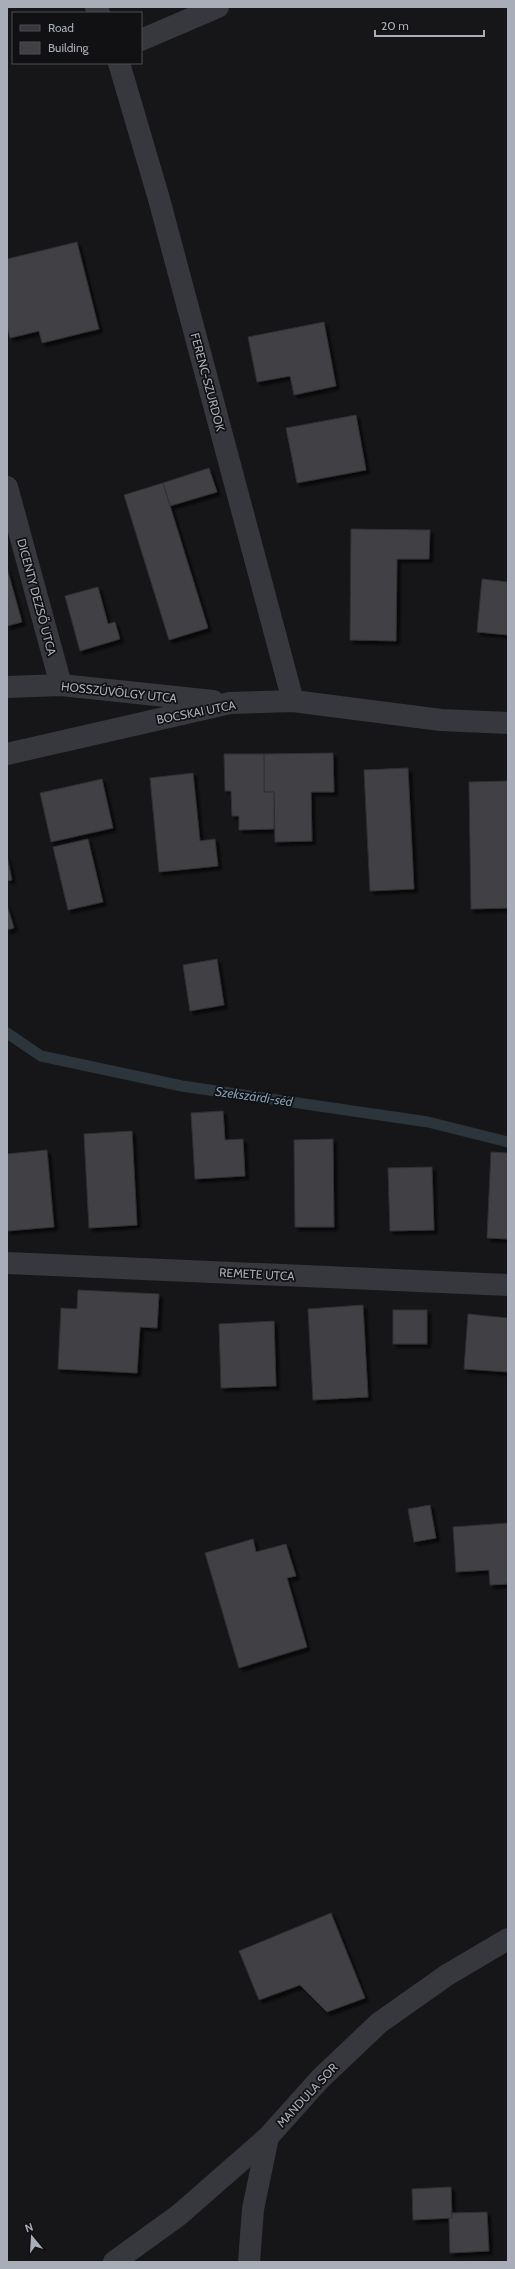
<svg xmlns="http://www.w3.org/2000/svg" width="515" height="2269" font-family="Cabin,sans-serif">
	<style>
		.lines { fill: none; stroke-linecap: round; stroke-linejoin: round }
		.stream { stroke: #2c353c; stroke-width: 11 }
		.building { fill: #404145; stroke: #303034; filter: url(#shadow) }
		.minor { stroke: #37383d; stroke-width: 22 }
		.labels { text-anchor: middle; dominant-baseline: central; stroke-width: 3.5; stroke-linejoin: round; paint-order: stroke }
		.street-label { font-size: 12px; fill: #a8adb8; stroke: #111113 }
		.water-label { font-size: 13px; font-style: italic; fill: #7f9bb3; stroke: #111113 }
	</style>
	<defs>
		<filter id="shadow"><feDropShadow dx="3.5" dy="3.5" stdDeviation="1" flood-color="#0009"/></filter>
	</defs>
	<rect width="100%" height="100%" fill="#161618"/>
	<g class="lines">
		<!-- stream -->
		<polyline class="stream" points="7,1033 41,1056 182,1086 428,1122 508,1142"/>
	</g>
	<!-- building -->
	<g class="building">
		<polygon points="77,242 99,329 42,343 39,331 10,338 7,326 7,259"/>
		<polygon points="324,322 336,386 294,395 290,376 257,382 248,337"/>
		<polygon points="356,415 366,470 297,483 286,428"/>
		<polygon points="209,468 217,492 170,506 163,483"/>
		<polygon points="163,483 208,628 169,640 124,495"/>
		<polygon points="351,529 430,530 429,559 397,559 396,641 350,640"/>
		<polygon points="7,568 22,622 7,626"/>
		<polygon points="482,579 508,582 508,635 477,632"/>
		<polygon points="98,587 108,624 115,622 120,639 80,651 65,596"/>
		<polygon points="333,753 334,792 311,792 312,841 275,842 274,792 264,792 264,754"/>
		<polygon points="224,754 264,754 264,792 274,792 274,829 239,830 239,816 232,816 231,791 225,791"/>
		<polygon points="408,768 414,889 370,891 364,770"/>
		<polygon points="193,773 200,841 215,839 218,866 159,872 150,778"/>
		<polygon points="102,779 113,828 51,842 40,793"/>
		<polygon points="508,781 508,908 471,909 469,782"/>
		<polygon points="88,839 103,902 68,910 53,847"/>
		<polygon points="7,856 12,880 7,881"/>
		<polygon points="7,905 14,928 7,930"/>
		<polygon points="217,959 224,1005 190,1011 183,965"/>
		<polygon points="223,1111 225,1140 243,1139 245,1176 195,1179 191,1113"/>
		<polygon points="132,1131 137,1225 89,1228 84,1134"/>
		<polygon points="333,1139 334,1227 295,1227 294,1140"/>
		<polygon points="47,1150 54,1227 7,1231 7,1154"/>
		<polygon points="491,1152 508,1153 508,1239 487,1238"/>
		<polygon points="432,1167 434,1230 390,1231 388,1168"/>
		<polygon points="78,1290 159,1294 157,1328 140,1327 137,1373 58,1369 61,1308 77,1309"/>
		<polygon points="363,1305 368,1397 313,1400 308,1309"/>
		<rect x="393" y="1310" width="34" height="34"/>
		<polygon points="468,1314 508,1318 508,1372 464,1369"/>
		<polygon points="274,1321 276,1386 221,1388 219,1324"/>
		<polygon points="430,1505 436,1538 414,1542 408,1509"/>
		<polygon points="508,1523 508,1584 490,1585 489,1570 456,1572 453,1527"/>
		<polygon points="253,1539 256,1552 286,1544 296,1576 287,1578 307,1647 239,1668 205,1553"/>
		<polygon points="331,1913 365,1998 327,2012 300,1985 259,2000 239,1951"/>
		<polygon points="451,2187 452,2218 413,2220 412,2189"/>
		<polygon points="487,2212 489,2251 450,2253 449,2218 452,2218 452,2213"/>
	</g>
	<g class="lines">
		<!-- minor -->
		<g class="minor">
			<polyline points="96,7 99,13"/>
			<polyline points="141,40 218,7"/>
			<polyline points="119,63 159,199 293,701"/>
			<polyline points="7,487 61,685"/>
			<polyline points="7,687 61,685 213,701"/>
			<polyline points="7,754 230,703 293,701 441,720 508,723"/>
			<polyline points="7,1263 508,1285"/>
			<polyline points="114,2262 179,2215 268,2137 320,2079 379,2023 447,1975 508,1939"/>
			<polyline points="249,2262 253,2209 268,2137"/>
		</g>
	</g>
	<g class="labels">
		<!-- street labels -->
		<g class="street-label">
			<text transform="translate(208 382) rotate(75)">FERENC-SZURDOK</text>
			<text transform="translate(37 597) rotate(75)">DICENTY DEZSŐ UTCA</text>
			<text transform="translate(119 692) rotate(6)">HOSSZÚVÖLGY UTCA</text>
			<text transform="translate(196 712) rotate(-11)">BOCSKAI UTCA</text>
			<text transform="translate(257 1274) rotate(3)">REMETE UTCA</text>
			<text transform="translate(307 2095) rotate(-47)">MANDULA SOR</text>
		</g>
		<!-- water labels -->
		<g class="water-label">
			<text transform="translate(254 1096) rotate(8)">Szekszárdi-séd</text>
		</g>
	</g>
	<!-- border -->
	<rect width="515" height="2269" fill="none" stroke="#a8adb8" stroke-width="16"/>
	<!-- legend -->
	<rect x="12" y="12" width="130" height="52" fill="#111113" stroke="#4d4f55"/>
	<rect x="20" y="25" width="20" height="6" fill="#37383d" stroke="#4d4f55"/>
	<text x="48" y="32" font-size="12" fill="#a8adb8">Road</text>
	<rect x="20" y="42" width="20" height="12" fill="#404145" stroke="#4d4f55"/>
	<text x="48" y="52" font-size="12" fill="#a8adb8">Building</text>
	<!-- north arrow -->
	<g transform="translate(32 2237) rotate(342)" stroke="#111113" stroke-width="3" paint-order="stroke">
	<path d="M0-3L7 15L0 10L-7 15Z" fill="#a8adb8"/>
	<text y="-6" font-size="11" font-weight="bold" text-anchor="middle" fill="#a8adb8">N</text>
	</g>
	<!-- scale -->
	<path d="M375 30v6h109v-6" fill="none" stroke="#a8adb8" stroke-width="2"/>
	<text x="381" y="30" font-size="12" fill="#a8adb8" stroke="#111113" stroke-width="3" paint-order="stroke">20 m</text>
</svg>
